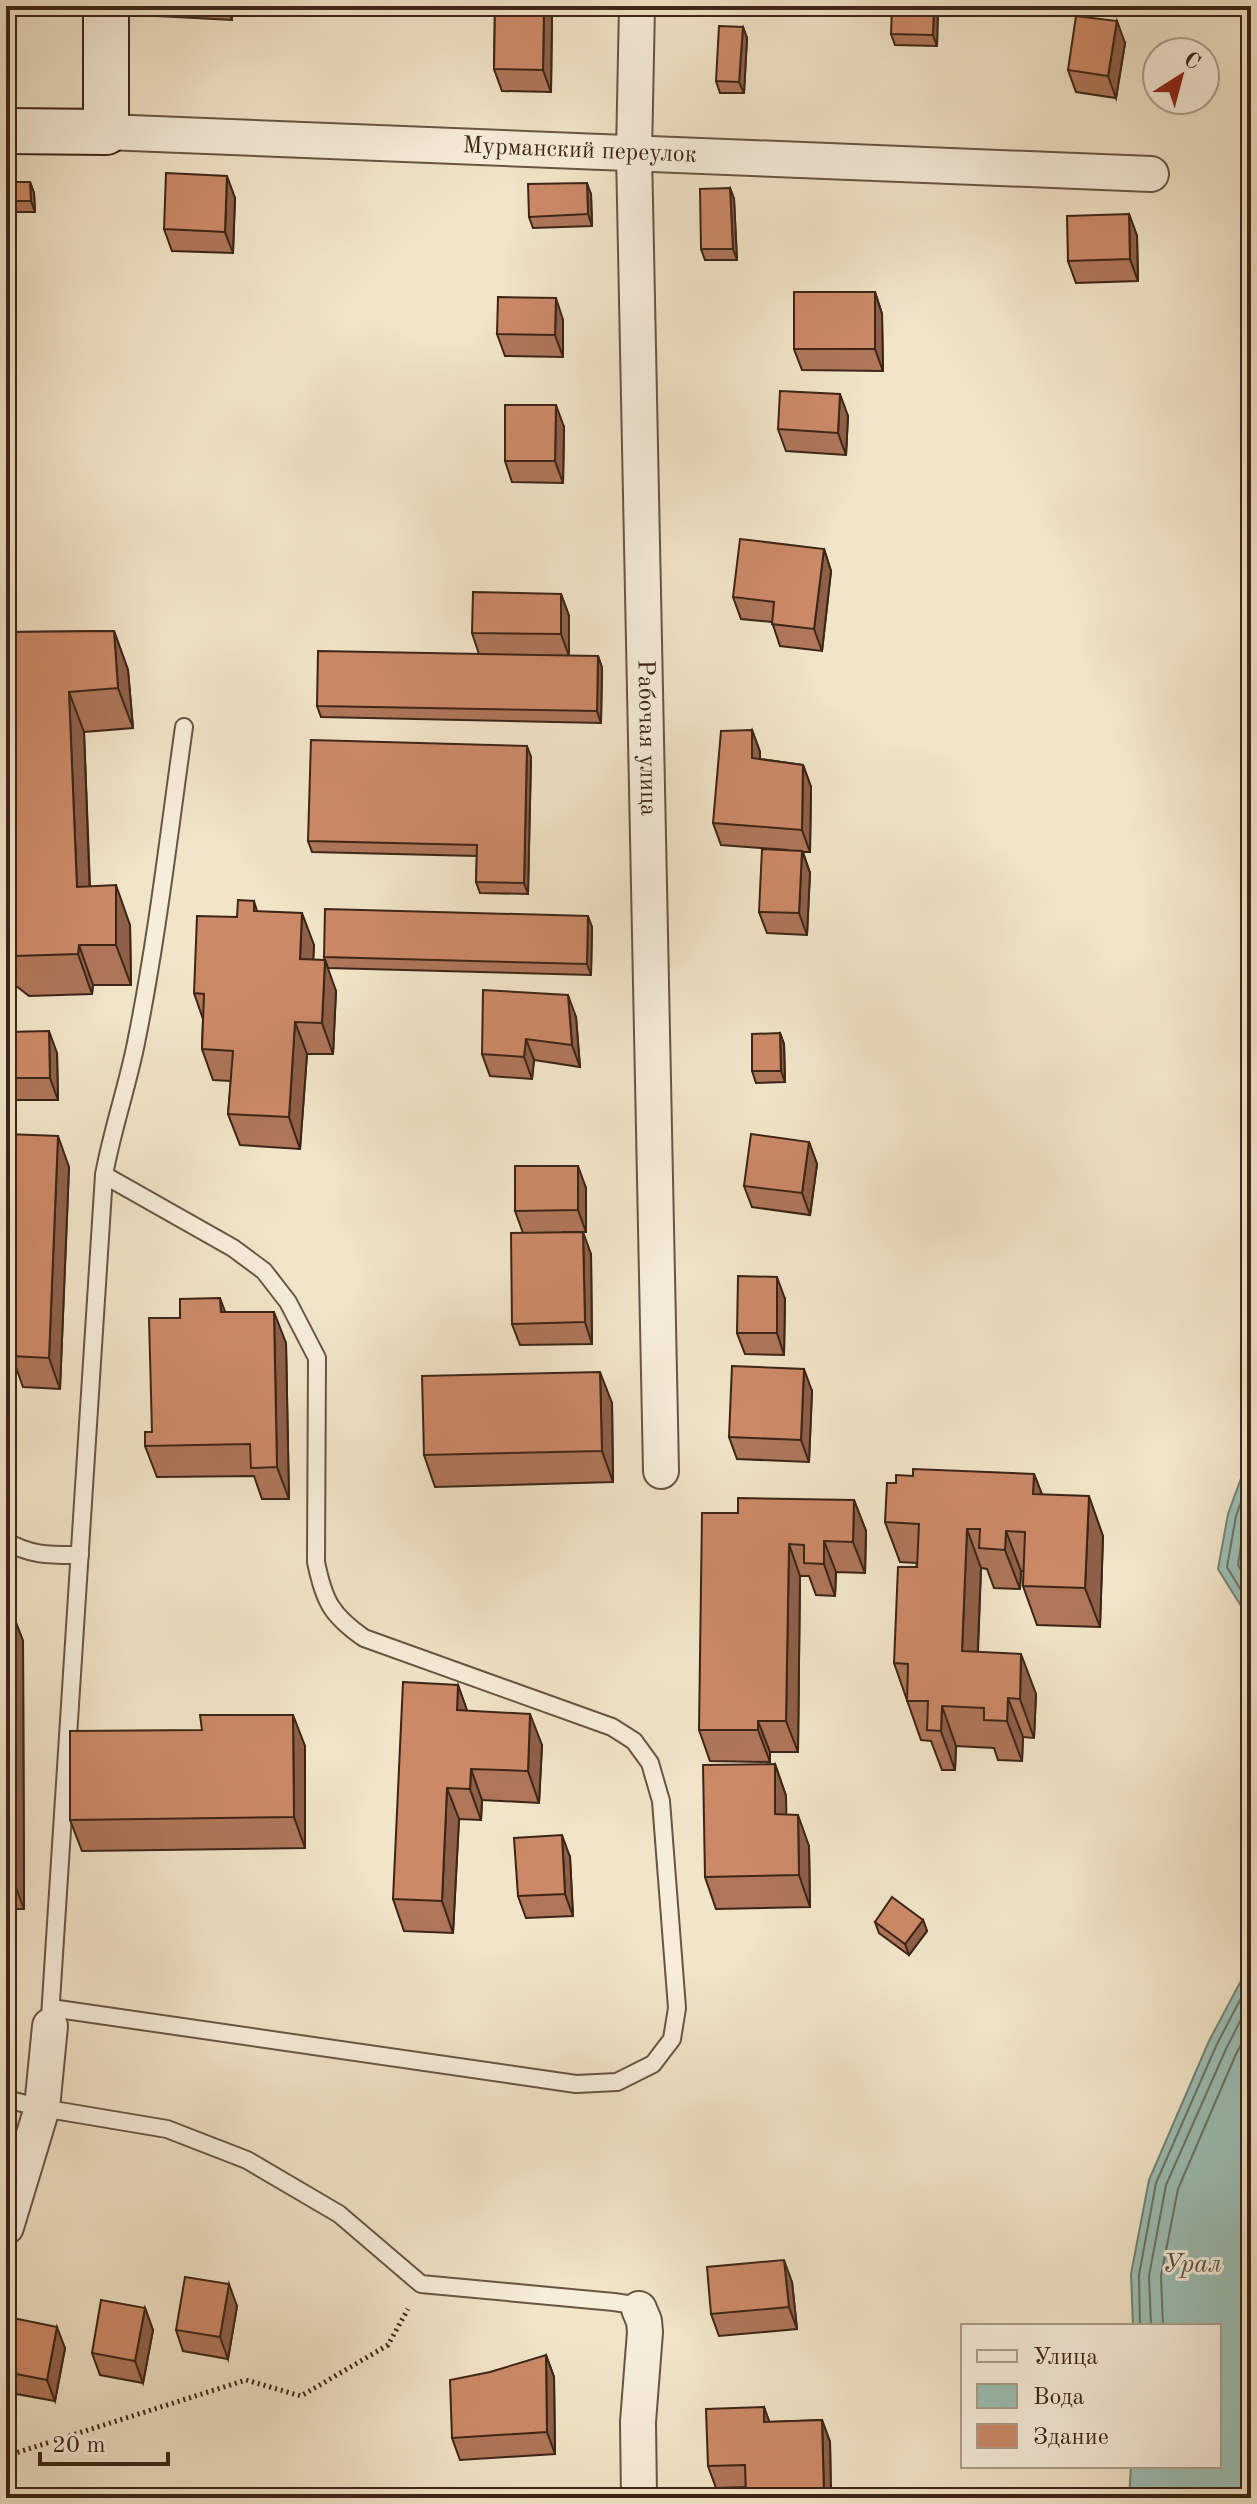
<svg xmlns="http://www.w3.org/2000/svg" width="1257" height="2504" font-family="'Old Standard TT',serif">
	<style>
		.water { fill: #9bbfb4; stroke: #758175; stroke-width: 2 }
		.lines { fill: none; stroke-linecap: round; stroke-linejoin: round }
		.shore { stroke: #6c7266; stroke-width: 2 }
		.lane-casing { stroke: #695543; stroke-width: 20 }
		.street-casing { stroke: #695543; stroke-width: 38 }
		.secondary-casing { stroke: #3c2517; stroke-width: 48 }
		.path { stroke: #3c2517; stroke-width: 5; stroke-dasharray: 2 4; stroke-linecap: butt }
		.lane { stroke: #f6eddb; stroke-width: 16 }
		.street { stroke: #f6eddb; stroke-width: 34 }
		.secondary { stroke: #f6eddb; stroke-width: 44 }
		.wall { fill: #af7659; stroke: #3c2517; stroke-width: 2 }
		.shaded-wall { fill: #8f6048; stroke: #3c2517; stroke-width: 2 }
		.building { fill: #cc8967; stroke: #3c2517; stroke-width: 2 }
		.labels { text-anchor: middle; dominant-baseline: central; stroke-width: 6; stroke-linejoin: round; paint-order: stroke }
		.street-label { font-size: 24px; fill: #3c2517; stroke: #f6eddb }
		.water-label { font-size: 26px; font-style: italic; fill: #585346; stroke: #f6eddb }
	</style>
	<rect width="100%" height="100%" fill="#f1e4c7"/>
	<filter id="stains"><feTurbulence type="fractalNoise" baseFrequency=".0025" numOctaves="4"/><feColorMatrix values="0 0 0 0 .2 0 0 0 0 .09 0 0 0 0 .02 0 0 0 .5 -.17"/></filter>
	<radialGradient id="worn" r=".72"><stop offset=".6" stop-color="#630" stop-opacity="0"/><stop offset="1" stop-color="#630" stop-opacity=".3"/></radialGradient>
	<!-- water -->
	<g class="water">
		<polygon points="1251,1451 1251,1622 1218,1569 1228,1514"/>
		<polygon points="1251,1962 1251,2498 1129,2498 1131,2466 1219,2466 1219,2326 1133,2326 1131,2274 1149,2180 1209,2041"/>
	</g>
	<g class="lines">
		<!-- shore -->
		<g class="shore">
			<polyline points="1251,1474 1236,1516 1227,1567 1251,1607"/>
			<polyline points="1251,1503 1245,1519 1238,1565 1251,1588"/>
			<polyline points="1140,2326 1139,2275 1156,2183 1217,2044 1251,1979"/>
			<polyline points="1151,2326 1149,2276 1166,2185 1226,2049 1251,2000"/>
			<polyline points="1163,2326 1161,2276 1178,2189 1236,2054 1251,2026"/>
		</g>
		<defs>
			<g id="lane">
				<path d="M6 1541C30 1556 52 1555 80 1555"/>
				<path d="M51 2008 576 2084 617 2082 653 2064 672 2039 677 2008 661 1801 650 1763 634 1741 612 1727 364 1638C331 1615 324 1601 316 1562L317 1358 288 1302 264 1271 233 1248 104 1175"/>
				<path d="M50 2017 104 1175C112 1130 127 1088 136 1043 157 939 169 833 184 727"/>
				<polyline points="6,2099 42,2108 167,2129 247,2160 339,2214 421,2284 614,2302 627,2304 639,2309"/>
			</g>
			<g id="street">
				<path id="s1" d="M637 6 634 153 661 1471"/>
				<path id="s2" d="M106 132 1151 174"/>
				<polyline points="6,2227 42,2108 50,2026"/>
				<polyline points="639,2309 644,2321 645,2332 638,2422 639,2498"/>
			</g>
			<polyline id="secondary" points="6,131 106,132 106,6"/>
		</defs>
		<!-- lane casing -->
		<use href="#lane" class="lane-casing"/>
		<!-- street casing -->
		<use href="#street" class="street-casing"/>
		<!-- secondary casing -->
		<use href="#secondary" class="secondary-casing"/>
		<!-- path -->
		<polyline class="path" points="6,2456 246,2380 301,2396 388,2345 408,2309"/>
		<!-- lane -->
		<use href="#lane" class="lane"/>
		<!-- street -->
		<use href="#street" class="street"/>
		<!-- secondary -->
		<use href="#secondary" class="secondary"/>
	</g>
	<!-- wall -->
	<g class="wall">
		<polygon points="6,6 43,6 44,10 6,14"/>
		<polygon points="153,6 232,6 232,20 157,16"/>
		<polygon points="495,6 549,6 552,15 551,92 502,91 494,69"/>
		<polygon points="938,6 937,46 895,45 891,34"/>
		<polygon points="743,27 747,38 744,93 720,93 716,81"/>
		<polygon points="1125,43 1116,98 1076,92 1068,70"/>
		<polygon points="6,182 30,182 34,193 35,212 6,212"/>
		<polygon points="730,188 734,199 737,260 705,260 701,249"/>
		<polygon points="591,194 592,226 533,228 529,217"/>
		<polygon points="235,198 233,253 172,251 164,229"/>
		<polygon points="1129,214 1137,236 1138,281 1076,283 1068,261"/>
		<polygon points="875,292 882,314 883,371 802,370 794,349"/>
		<polygon points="563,320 563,357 505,356 497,334"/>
		<polygon points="848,416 846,455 786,451 778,429"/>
		<polygon points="564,427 563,483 512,482 505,461"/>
		<polygon points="824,549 831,571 822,651 780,646 772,622 741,619 733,597"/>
		<polygon points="561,594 569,616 569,656 598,656 602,668 601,723 321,717 317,706 479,654 472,633"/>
		<polygon points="114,631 128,670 133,728 84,732 90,886 130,925 131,985 93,985 92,994 29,996 6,978 6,632"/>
		<polygon points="752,730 760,752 760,759 803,765 811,787 810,852 803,852 810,873 807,935 767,933 759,912 787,850 721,845 713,823"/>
		<polygon points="531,757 528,894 480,893 476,882 477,856 312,852 308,841"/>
		<polygon points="254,901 257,911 314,945 313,959 336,991 333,1054 307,1054 300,1149 240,1145 228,1114 231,1081 213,1080 202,1049 203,1019 194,993 237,917"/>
		<polygon points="592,927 591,975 328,968 324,957"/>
		<polygon points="576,1017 580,1067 534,1060 532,1079 490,1076 482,1054"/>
		<polygon points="6,1032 57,1053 58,1100 6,1100"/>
		<polygon points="780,1033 784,1044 785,1082 756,1083 752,1071"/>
		<polygon points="6,1134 69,1167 60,1389 23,1387 12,1356 14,1302 6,1302"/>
		<polygon points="809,1142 817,1164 810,1215 752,1207 744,1186"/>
		<polygon points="586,1188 586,1232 564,1232 591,1254 592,1344 520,1345 512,1324 523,1233 515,1211"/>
		<polygon points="785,1299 784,1355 745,1354 737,1333"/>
		<polygon points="226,1312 286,1343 289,1499 262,1499 254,1476 157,1477 145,1446 152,1432 180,1318"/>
		<polygon points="812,1391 809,1462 737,1459 729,1437"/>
		<polygon points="612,1403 613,1482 435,1487 424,1455"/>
		<polygon points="1034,1474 1042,1494 1103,1536 1100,1627 1037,1625 1023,1586 1024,1571 1021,1571 1020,1589 994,1588 987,1569 981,1568 978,1652 1036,1694 1034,1738 1023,1737 1022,1761 998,1760 994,1748 956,1746 955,1770 942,1770 931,1741 921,1740 894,1663 917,1563 900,1562 885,1522 896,1483 913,1476"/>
		<polygon points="854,1500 866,1531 865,1573 836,1572 835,1596 816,1595 809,1576 800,1576 798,1752 770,1752 770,1762 710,1761 699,1730 738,1513"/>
		<polygon points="6,1602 8,1602 23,1641 24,1909 6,1909"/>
		<polygon points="458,1685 467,1711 542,1745 539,1803 482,1800 481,1820 459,1819 453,1933 404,1931 393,1899"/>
		<polygon points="305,1746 305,1848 82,1851 70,1820"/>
		<polygon points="775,1764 786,1796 786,1814 809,1846 810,1907 716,1909 705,1877"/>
		<polygon points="570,1857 573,1916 526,1918 518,1896"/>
		<polygon points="923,1920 927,1931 909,1955 879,1933 875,1922"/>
		<polygon points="792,2282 797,2329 719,2336 711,2314"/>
		<polygon points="237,2306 228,2359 183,2351 176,2330"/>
		<polygon points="145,2308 153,2330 143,2383 100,2375 92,2353"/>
		<polygon points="65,2348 55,2401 11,2393 6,2379 6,2356"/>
		<polygon points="546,2355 554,2377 555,2454 460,2460 452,2438"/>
		<polygon points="764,2407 769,2422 822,2420 830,2442 831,2498 747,2498 746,2487 716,2488 708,2466"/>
	</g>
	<!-- shaded-wall -->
	<g class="shaded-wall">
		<polygon points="227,6 232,6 232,20"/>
		<polygon points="544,6 549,6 552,15 551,92 543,70"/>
		<polygon points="934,6 938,6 937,46 933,35"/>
		<polygon points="1117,21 1125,43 1116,98 1108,76"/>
		<polygon points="743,27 747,38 744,93 739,82"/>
		<polygon points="227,176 235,198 233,253 225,232"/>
		<polygon points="30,182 34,193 35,212 31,201"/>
		<polygon points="587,183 591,194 592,226 588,214"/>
		<polygon points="730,188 734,199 737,260 733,249"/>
		<polygon points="1129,214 1137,236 1138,281 1130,259"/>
		<polygon points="875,292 882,314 883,371 875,349"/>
		<polygon points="556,298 563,320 563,357 555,335"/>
		<polygon points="840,394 848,416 846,455 838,433"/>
		<polygon points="556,405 564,427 563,483 555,461"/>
		<polygon points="824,549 831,571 822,651 814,629"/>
		<polygon points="561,594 569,616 569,656 561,634"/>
		<polygon points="114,631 128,670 133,728 118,688"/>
		<polygon points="598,656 602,668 601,723 597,711"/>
		<polygon points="69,692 84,732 91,926 77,887"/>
		<polygon points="752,730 760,752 759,779 752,758"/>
		<polygon points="527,746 531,757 528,894 524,883"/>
		<polygon points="803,765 811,787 810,852 802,830"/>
		<polygon points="802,851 810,873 807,935 799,913"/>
		<polygon points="116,885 130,925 131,985 116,945"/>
		<polygon points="302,913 314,945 312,990 300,959"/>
		<polygon points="588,916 592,927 591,975 587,964"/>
		<polygon points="79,945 93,985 92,994 78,954"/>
		<polygon points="325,960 336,991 333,1054 322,1023"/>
		<polygon points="568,995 576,1017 580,1067 572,1045"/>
		<polygon points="295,1022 307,1054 300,1149 289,1117"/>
		<polygon points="49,1031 57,1053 58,1100 50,1078"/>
		<polygon points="780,1033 784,1044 785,1082 781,1071"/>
		<polygon points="526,1039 534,1060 532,1079 524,1057"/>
		<polygon points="58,1136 69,1167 60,1389 49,1358"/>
		<polygon points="809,1142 817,1164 810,1215 802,1193"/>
		<polygon points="578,1166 586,1188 586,1232 578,1210"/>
		<polygon points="583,1232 591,1254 592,1344 585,1322"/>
		<polygon points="777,1277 785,1299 784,1355 777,1333"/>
		<polygon points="220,1298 232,1330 221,1312"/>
		<polygon points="274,1312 286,1343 289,1499 277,1467"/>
		<polygon points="804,1369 812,1391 809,1462 801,1440"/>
		<polygon points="600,1372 612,1403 613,1482 602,1451"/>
		<polygon points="1034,1474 1049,1513 1033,1494"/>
		<polygon points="1089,1496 1103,1536 1100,1627 1085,1588"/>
		<polygon points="854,1500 866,1531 865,1573 853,1542"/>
		<polygon points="967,1529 981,1568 976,1691 962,1651"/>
		<polygon points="1006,1531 1021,1571 1020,1589 1005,1550"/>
		<polygon points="824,1541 836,1572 835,1596 824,1564"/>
		<polygon points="789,1544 800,1576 798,1752 786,1721"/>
		<polygon points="8,1602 23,1641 24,1909 9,1869"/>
		<polygon points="1021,1654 1036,1694 1034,1738 1020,1699"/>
		<polygon points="458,1685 469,1716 457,1710"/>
		<polygon points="1008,1698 1023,1737 1022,1761 1007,1721"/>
		<polygon points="942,1706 956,1746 955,1770 941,1731"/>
		<polygon points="530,1714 542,1745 539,1803 528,1771"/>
		<polygon points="293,1715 305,1746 305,1848 294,1817"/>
		<polygon points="758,1721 770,1752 770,1762 758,1730"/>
		<polygon points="775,1764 786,1796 787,1846 775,1814"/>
		<polygon points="471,1769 482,1800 481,1820 470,1789"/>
		<polygon points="447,1788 459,1819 453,1933 442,1901"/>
		<polygon points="798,1815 809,1846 810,1907 799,1875"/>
		<polygon points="562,1835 570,1857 573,1916 565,1894"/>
		<polygon points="923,1920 927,1931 909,1955 905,1944"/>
		<polygon points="784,2260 792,2282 797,2329 789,2307"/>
		<polygon points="229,2284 237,2306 228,2359 220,2337"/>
		<polygon points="145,2308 153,2330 143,2383 135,2361"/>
		<polygon points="57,2327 65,2348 55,2401 47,2380"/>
		<polygon points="546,2355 554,2377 555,2454 547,2432"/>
		<polygon points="764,2407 772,2429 764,2422"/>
		<polygon points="822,2420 830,2442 831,2498 826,2498 824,2493"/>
	</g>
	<!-- building -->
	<g class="building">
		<polygon points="495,6 544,6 543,70 494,69"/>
		<polygon points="892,6 934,6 933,35 891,34"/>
		<polygon points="1076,16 1117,21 1108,76 1068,70"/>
		<polygon points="719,26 743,27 739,82 716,81"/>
		<polygon points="166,173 227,176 225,232 164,229"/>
		<polygon points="6,182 30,182 31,201 6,201"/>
		<polygon points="587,183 588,214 529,217 528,184"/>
		<polygon points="730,188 733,249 701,249 700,189"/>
		<polygon points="1129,214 1130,259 1068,261 1067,216"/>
		<rect x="794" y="292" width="81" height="57"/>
		<polygon points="498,297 556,298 555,335 497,334"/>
		<polygon points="780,391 840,394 838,433 778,429"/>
		<polygon points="505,405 556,405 555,461 505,461"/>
		<polygon points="740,539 824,549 814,629 772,624 774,602 733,597"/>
		<polygon points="473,592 561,594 561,634 472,633"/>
		<polygon points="114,631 118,688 69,692 77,887 116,885 116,945 79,945 78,954 14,956 6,950 6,632"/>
		<polygon points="318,651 598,656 597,711 317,706"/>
		<polygon points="752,730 752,758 803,765 802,830 713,823 721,731"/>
		<polygon points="311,740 527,746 524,883 476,882 477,845 308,841"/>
		<polygon points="762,849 802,851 799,913 759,912"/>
		<polygon points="238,900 254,901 254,911 302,913 300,959 325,960 322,1023 295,1022 289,1117 228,1114 233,1051 202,1049 204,994 194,993 197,916 237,917"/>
		<polygon points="325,909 588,916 587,964 324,957"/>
		<polygon points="483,990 568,995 572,1045 526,1039 524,1057 482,1054"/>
		<polygon points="49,1031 50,1078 6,1078 6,1032"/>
		<polygon points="780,1033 781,1071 752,1071 752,1034"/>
		<polygon points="6,1134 58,1136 49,1358 12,1356 15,1271 6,1271"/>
		<polygon points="751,1134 809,1142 802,1193 744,1186"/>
		<polygon points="515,1166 578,1166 578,1210 515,1211"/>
		<polygon points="583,1232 585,1322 512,1324 511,1233"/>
		<polygon points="738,1276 777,1277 777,1333 737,1333"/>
		<polygon points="220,1298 221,1312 274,1312 277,1467 251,1468 250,1444 145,1446 145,1432 152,1432 149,1318 180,1318 180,1299"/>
		<polygon points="732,1366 804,1369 801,1440 729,1437"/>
		<polygon points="600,1372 602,1451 424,1455 422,1376"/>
		<polygon points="913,1469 1034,1474 1033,1494 1089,1496 1085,1588 1023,1586 1025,1532 1006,1531 1005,1550 979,1548 980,1529 967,1529 962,1651 1021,1654 1020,1699 1008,1698 1007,1721 984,1720 984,1708 942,1706 941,1731 927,1730 928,1701 907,1701 908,1664 894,1663 898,1567 917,1567 919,1524 885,1522 887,1483 896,1483 896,1475 913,1476"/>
		<polygon points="738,1498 854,1500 853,1542 824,1541 824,1564 804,1563 804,1545 789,1544 786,1721 758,1721 758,1730 699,1730 702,1513 738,1513"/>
		<polygon points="6,1602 8,1602 9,1869 6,1869"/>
		<polygon points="403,1682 458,1685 457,1710 530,1714 528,1771 471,1769 470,1789 447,1788 442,1901 393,1899"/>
		<polygon points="200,1715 293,1715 294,1817 70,1820 70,1731 202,1730"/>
		<polygon points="775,1764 775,1814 798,1815 799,1875 705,1877 703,1765"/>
		<polygon points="562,1835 565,1894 518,1896 514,1838"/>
		<polygon points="892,1897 923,1920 905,1944 875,1922"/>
		<polygon points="784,2260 789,2307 711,2314 707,2267"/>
		<polygon points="185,2277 229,2284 220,2337 176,2330"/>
		<polygon points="101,2300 145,2308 135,2361 92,2353"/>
		<polygon points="13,2318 57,2327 47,2380 6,2372 6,2356"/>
		<polygon points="546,2355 547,2432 452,2438 450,2380 490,2372"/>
		<polygon points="764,2407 764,2422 822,2420 824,2493 746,2495 745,2465 708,2466 706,2409"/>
	</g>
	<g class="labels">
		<!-- street labels -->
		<g class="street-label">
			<text stroke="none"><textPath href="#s2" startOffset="474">Мурманский переулок</textPath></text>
			<text stroke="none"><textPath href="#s1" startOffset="732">Рабочая улица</textPath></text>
		</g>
		<!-- water labels -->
		<g class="water-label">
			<text x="1192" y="2265">Урал</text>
		</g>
	</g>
	<!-- margin -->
	<rect width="1257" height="2504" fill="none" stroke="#f1e4c7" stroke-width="32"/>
	<rect x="8" y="8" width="1241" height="2488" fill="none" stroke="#3c2517" stroke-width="4"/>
	<rect x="16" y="16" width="1225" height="2472" fill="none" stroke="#3c2517" stroke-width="2"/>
	<!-- legend -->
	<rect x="961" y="2324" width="260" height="144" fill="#f6eddb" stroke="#ac9d8d" stroke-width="2"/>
	<rect x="977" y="2350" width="40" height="12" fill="#f6eddb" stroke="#ac9d8d" stroke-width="2"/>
	<text x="1033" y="2364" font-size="24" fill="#3c2517">Улица</text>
	<rect x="977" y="2384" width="40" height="24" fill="#9bbfb4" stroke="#ac9d8d" stroke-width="2"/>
	<text x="1033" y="2404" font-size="24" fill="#3c2517">Вода</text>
	<rect x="977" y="2424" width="40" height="24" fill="#cc8967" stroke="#ac9d8d" stroke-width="2"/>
	<text x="1033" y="2444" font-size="24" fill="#3c2517">Здание</text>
	<!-- north arrow -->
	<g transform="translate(1181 76) rotate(36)"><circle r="38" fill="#f6eddb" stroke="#ac9d8d" stroke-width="2"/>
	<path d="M0-6L14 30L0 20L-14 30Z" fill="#8f2418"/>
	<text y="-12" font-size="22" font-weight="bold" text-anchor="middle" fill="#3c2517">С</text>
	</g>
	<!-- scale -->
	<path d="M40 2452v12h128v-12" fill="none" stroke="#3c2517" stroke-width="4"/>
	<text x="52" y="2452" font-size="24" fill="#3c2517" stroke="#f6eddb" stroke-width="6" paint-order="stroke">20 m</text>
	<rect width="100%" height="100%" filter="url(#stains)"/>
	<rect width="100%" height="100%" fill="url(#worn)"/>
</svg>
